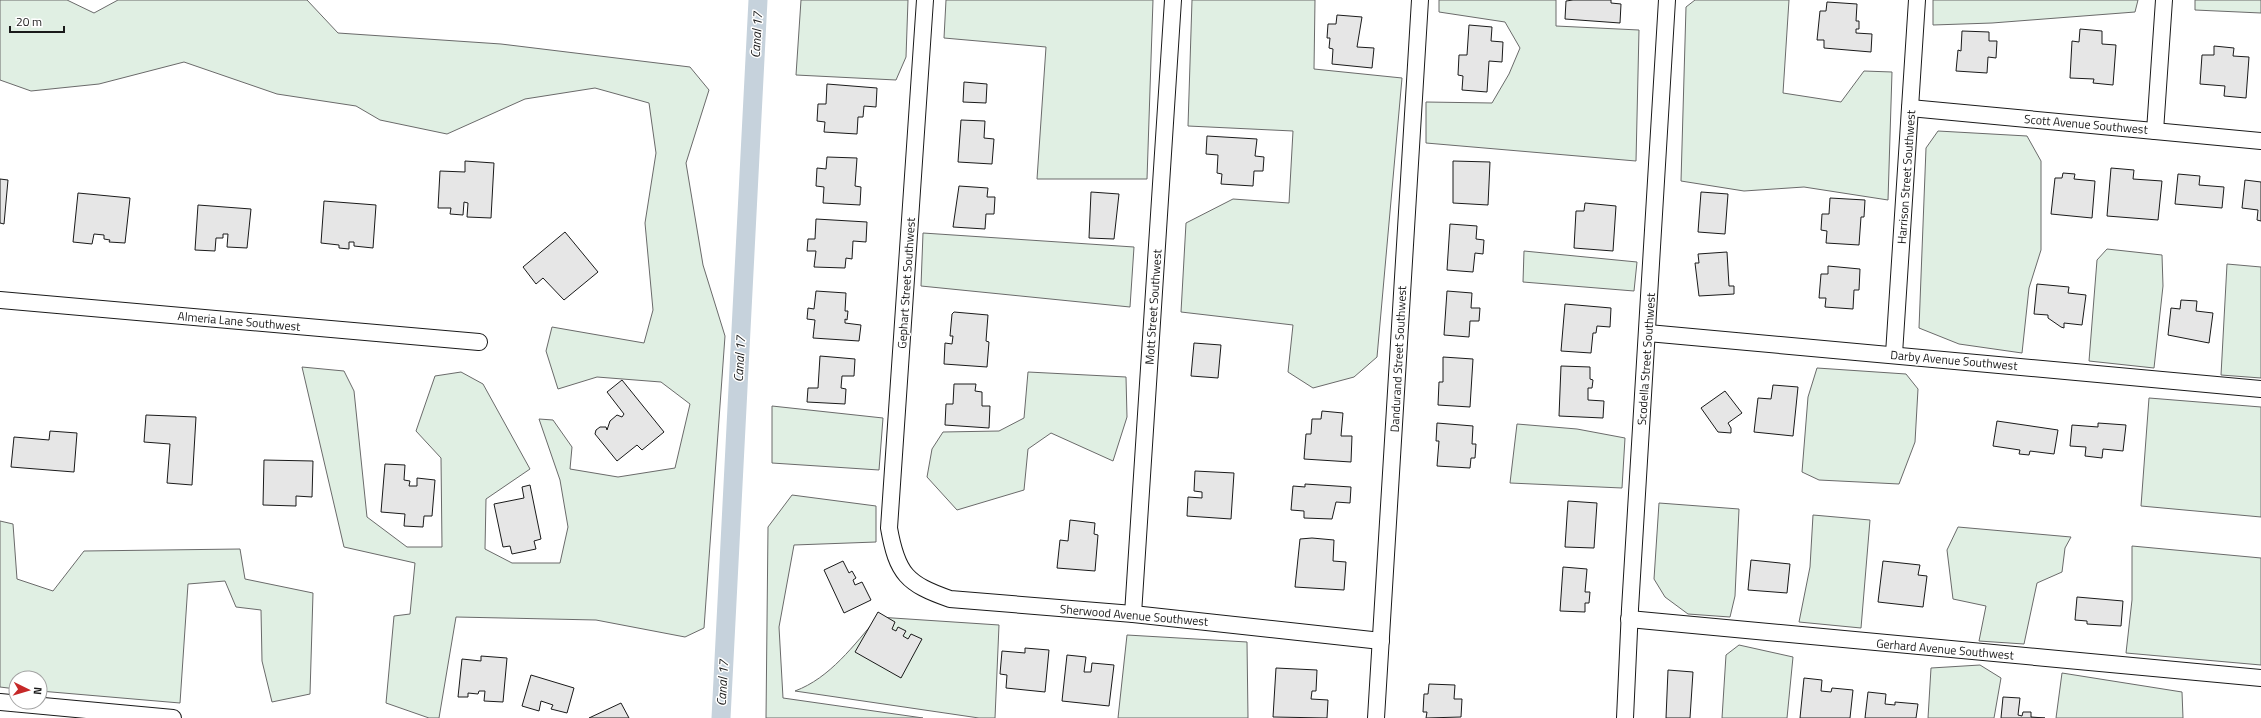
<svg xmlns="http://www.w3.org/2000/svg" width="2261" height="718" font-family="'Titillium Web',sans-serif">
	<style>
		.green { fill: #e0efe3; stroke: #6a6a6a }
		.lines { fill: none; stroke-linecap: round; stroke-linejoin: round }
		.canal { stroke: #c6d2dc; stroke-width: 19 }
		.building { fill: #e6e6e6; stroke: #1a1a1a }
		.street-casing { stroke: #1a1a1a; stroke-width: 18 }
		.street { stroke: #fff; stroke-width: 16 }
		.labels { text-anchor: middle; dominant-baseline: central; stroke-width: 3; stroke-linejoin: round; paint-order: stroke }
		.street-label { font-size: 12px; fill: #1a1a1a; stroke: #fff }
		.water-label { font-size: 13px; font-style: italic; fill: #1a1a1a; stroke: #fff }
	</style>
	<rect width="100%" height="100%" fill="#fff"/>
	<!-- green -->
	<g class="green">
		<polygon points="0,0 67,0 94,13 118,0 307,0 338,33 501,44 690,67 709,90 686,163 703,265 725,336 704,628 685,637 596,620 456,617 439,718 429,718 386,703 394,616 410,614 415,563 344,547 302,367 344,371 354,391 367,517 407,547 442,547 441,458 416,431 435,376 461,372 483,384 530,469 486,499 485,549 512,563 560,563 568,527 560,480 539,419 553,420 572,447 570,469 618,477 675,468 690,404 661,382 597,377 558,389 546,351 552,327 644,343 653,310 645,223 656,153 649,103 595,88 525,99 447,134 380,120 356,106 277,94 184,62 99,84 31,91 0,80"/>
		<polygon points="801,0 908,0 906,57 896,80 796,75"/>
		<polygon points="946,0 1153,0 1147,179 1037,179 1046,47 944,38"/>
		<polygon points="1192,0 1315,0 1314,69 1402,78 1377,357 1354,377 1313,388 1288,372 1293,325 1181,312 1186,223 1233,199 1289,203 1293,131 1188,126"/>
		<polygon points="1439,0 1556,0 1556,26 1639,30 1636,161 1426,143 1426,102 1492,103 1509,74 1520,48 1505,22 1439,12"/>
		<polygon points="1695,0 1789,0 1783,93 1841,102 1864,71 1892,72 1888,200 1804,187 1744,191 1681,181 1686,7"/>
		<polygon points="1933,0 2138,0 2135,12 1992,23 1933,25"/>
		<polygon points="2195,0 2261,0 2261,13 2195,10"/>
		<polygon points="1938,131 2027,136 2041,161 2041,250 2029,288 2022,353 1959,344 1919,328 1926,148"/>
		<polygon points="923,233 1134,247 1130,307 921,286"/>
		<polygon points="2107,249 2162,255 2163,286 2154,368 2089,361 2097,260"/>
		<polygon points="1524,251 1637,262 1634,291 1523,282"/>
		<polygon points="2227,264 2261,267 2261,378 2221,375"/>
		<polygon points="1817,368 1906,374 1918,389 1915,442 1899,484 1819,480 1802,472 1808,397"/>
		<polygon points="1028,372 1126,377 1127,417 1113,461 1051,433 1028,449 1024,490 957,510 927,477 932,449 943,432 999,431 1024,418"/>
		<polygon points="2149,398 2261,407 2261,517 2141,506"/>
		<polygon points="772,406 883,418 879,470 772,463"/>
		<polygon points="1517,424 1577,429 1625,438 1622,488 1510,483"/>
		<polygon points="792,495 876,506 876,542 794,545 779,627 783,698 923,718 766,718 768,527"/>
		<polygon points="1659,503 1739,509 1735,596 1730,617 1688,614 1665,597 1654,579"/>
		<polygon points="1813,515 1870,520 1861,628 1799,622 1810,567"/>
		<polygon points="0,521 13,524 17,579 53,591 84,551 240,549 245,579 313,593 310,694 272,702 262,661 261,610 236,607 225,581 188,584 180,703 40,691 40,678 16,678 16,689 0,687"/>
		<polygon points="1958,527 2071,537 2065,548 2062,572 2037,583 2024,644 1979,641 1986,606 1953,599 1947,550"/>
		<polygon points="2132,546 2261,558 2261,665 2126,653 2132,600"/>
		<path d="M878 617 999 625 995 718H979L795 691C830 678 854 645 878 617Z"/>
		<polygon points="1127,635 1247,642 1248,718 1118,718"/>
		<polygon points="1739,645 1793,657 1787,718 1722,718 1726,655"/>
		<polygon points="1980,665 2001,678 1994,718 1928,718 1931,668"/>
		<polygon points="2062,673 2182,692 2183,718 2056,718"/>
	</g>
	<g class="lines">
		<!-- canal -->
		<polyline class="canal" points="721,718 758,0"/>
	</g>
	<!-- building -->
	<g class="building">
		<polygon points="1573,0 1611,0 1611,3 1621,4 1620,23 1565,19 1566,1"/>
		<polygon points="1827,2 1857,4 1856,21 1859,21 1859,29 1856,29 1856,33 1872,34 1871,52 1824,48 1824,40 1817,40 1820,11 1826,11"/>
		<polygon points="1337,15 1362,17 1357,47 1374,48 1372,68 1332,64 1333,49 1329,48 1330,38 1327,38 1328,24 1336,24"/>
		<polygon points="1469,25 1492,27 1491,41 1503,42 1502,62 1489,61 1487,92 1462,90 1463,76 1458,75 1459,55 1467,55"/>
		<polygon points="2080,29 2102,31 2102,44 2116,45 2113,85 2093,83 2094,79 2070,78 2072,41 2079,42"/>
		<polygon points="1962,31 1989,32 1989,41 1997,41 1996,58 1988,57 1987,73 1956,71 1958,50 1961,51"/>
		<polygon points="2214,46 2234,48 2233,56 2249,57 2246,98 2224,96 2225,86 2200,84 2202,55 2214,55"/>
		<polygon points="964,82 987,84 986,103 963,102"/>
		<polygon points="827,84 877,88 876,107 864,106 863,117 858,117 857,134 824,132 825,122 817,121 818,104 826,104"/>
		<polygon points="961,120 985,121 984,138 994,139 992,164 958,162"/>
		<polygon points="1207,136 1257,139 1255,156 1264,157 1263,171 1254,171 1253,186 1221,184 1222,174 1217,173 1218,155 1206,154"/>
		<polygon points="827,157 857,158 855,186 861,187 860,205 823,203 824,187 816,186 817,168 826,169"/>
		<polygon points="465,161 494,163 491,218 467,217 468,203 464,202 463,215 450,214 451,208 438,208 440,171 465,172"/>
		<polygon points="1453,161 1490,162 1488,205 1453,203"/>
		<polygon points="2111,168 2134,170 2133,179 2162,181 2158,220 2107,216"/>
		<polygon points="2063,173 2075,174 2074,179 2095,181 2092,218 2051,214 2055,178 2062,178"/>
		<polygon points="2178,174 2200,176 2199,185 2224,187 2222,208 2175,204"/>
		<polygon points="0,179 8,180 4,224 0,223"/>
		<polygon points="2245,180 2261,182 2261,221 2257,220 2258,210 2242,208"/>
		<polygon points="959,186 988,188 987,197 995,197 994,214 986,214 985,229 953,227"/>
		<polygon points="1091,192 1119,194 1114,239 1089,238"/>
		<polygon points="1701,192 1728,194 1725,234 1698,232"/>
		<polygon points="78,193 130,198 125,243 109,242 110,240 104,239 104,235 94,234 92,244 73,242"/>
		<polygon points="1830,198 1865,200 1864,217 1861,217 1859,245 1826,243 1827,231 1821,230 1822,214 1829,214"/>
		<polygon points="324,201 376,205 373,248 354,246 354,242 349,242 349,249 339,248 339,245 321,243"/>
		<polygon points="1585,203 1616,206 1613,251 1574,248 1576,211 1584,211"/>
		<polygon points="198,205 251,209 247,248 227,247 228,234 223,234 223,238 216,238 215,251 195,250"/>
		<polygon points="816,219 867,222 866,242 853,241 852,259 846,258 845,268 814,267 816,251 807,251 808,239 815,239"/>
		<polygon points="1450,224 1477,226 1476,239 1484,240 1483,254 1475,253 1473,272 1447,270"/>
		<polygon points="565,232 598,272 564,300 543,278 536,284 523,267"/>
		<polygon points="1727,252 1729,286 1734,286 1734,294 1699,296 1695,263 1699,263 1698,254"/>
		<polygon points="1828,266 1860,269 1859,290 1854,290 1853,309 1825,307 1826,298 1819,298 1821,274 1828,274"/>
		<polygon points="2037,284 2069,287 2068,293 2086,295 2082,325 2064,323 2064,328 2061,327 2048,318 2048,315 2034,314"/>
		<polygon points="816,291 846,293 845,311 848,311 847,320 845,319 845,323 861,325 859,341 813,338 815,320 807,319 808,308 814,309"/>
		<polygon points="1447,291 1472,293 1471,308 1480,308 1479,321 1470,321 1469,337 1444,335"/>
		<polygon points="2181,300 2197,301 2196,311 2213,313 2209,343 2168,335 2171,308 2180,309"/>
		<polygon points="1565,304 1611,308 1610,327 1597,326 1596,333 1593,333 1591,353 1561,351"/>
		<polygon points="954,312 988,315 986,341 989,342 987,367 944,364 945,343 952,344 953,336 950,336 952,314"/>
		<polygon points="1194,343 1221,345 1218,378 1191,376"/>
		<polygon points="820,356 855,359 854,376 842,376 841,388 846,389 845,404 807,402 808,388 818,388"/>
		<polygon points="1443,357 1473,359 1470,407 1438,405 1439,382 1443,382"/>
		<polygon points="1561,366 1590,367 1590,379 1593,380 1592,388 1588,388 1588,400 1604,401 1603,418 1559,416"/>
		<polygon points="622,380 664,432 642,450 637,445 617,461 595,434 596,430 600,427 606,427 607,430 610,421 617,415 622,417 624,414 607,392"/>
		<polygon points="954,384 976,384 975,391 982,392 982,406 990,406 989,428 945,425 946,404 953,404"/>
		<polygon points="1773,385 1798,387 1793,436 1754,432 1758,398 1771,399"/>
		<polygon points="1725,391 1742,413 1728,423 1731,428 1731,433 1718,432 1701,408"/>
		<polygon points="1322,411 1343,413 1341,436 1352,436 1351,462 1304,459 1306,434 1311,434 1312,419 1321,419"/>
		<polygon points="146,415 196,417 192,485 167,483 170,444 144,442"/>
		<polygon points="1997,421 2058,430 2054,454 2030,451 2029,455 2019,454 2020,450 1993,446"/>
		<polygon points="1437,423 1473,426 1472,444 1476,444 1475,458 1471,458 1470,468 1437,466 1439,441 1436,441"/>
		<polygon points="2098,423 2126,425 2123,451 2103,449 2102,458 2085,456 2086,447 2070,446 2072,425 2098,427"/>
		<polygon points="50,431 77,433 74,472 11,467 14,437 49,440"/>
		<polygon points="264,460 313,461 312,497 296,496 296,506 263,505"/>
		<polygon points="385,464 405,465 404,480 410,481 409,486 417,486 417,478 435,480 432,516 424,516 423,527 404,526 405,514 381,512"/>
		<polygon points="1195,471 1234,473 1231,519 1187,516 1188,497 1202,498 1202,492 1194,491"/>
		<polygon points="1305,484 1351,487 1350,503 1336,502 1332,519 1304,518 1304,511 1291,510 1293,486 1305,487"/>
		<polygon points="530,485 541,539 534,541 536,549 512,554 510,546 503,547 494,504 524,498 522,487"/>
		<polygon points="1568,501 1597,503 1594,548 1565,547"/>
		<polygon points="1070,520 1095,523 1094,534 1098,535 1095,571 1057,568 1060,540 1068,541"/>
		<polygon points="1312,538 1334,540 1333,561 1346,562 1344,590 1295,587 1300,539"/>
		<polygon points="1751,560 1790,564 1787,593 1748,590"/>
		<polygon points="843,561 849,573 852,571 856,578 853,580 855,585 862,582 871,600 844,613 824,570"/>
		<polygon points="1883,561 1920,565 1918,575 1927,576 1923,607 1878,602"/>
		<polygon points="1563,567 1587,569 1585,592 1590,592 1589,603 1585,603 1585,612 1560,611"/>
		<polygon points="2077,597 2123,601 2121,626 2087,624 2087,621 2075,620"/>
		<polygon points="878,612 895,622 892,629 896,631 898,627 906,631 903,636 908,639 911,634 922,639 901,678 855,652"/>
		<polygon points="1025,648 1049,650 1045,692 1006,688 1007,675 1000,674 1002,651 1025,653"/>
		<polygon points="1067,655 1086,657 1084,672 1091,672 1092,663 1114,665 1109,706 1062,701"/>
		<polygon points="481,656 507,658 503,702 484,701 485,691 479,691 478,694 468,693 468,697 458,697 462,659 481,661"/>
		<polygon points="1276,668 1317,670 1316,691 1312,691 1311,699 1328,700 1327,718 1273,717"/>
		<polygon points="1668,670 1693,672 1690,718 1666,718"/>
		<polygon points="531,675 574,688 567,713 551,709 553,705 541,701 539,711 522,706"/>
		<polygon points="1804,678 1822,680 1821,691 1831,692 1832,688 1853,690 1850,718 1800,718"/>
		<polygon points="1429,684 1455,685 1454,699 1462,699 1461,717 1426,718 1427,712 1423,712 1424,694 1428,694"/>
		<polygon points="1868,692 1886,694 1885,704 1895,705 1895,702 1918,704 1916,718 1865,718"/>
		<polygon points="2003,697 2020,698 2018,715 2022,716 2023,712 2031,712 2031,717 2045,718 2001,718"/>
		<polygon points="621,703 629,718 589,718"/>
	</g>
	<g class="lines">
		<defs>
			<g id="street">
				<path d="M925 0 889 528C897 574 907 584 950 599L1133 614 1381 641"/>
				<polyline points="1910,108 2261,141"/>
				<polyline points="2155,131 2164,0"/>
				<polyline points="0,300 479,342"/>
				<polyline points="1648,333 2261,389"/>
				<polyline points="1894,354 1917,0"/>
				<polyline points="1133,614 1173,0"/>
				<polyline points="1629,619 2261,678"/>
				<polyline points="0,702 173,718"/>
				<polyline points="1376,718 1420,0"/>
				<polyline points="1625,718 1630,609 1667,0"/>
			</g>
		</defs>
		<!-- street casing -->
		<use href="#street" class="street-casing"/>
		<!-- street -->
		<use href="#street" class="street"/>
	</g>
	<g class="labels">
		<!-- street labels -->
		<g class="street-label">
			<text transform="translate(2086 124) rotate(5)">Scott Avenue Southwest</text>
			<text transform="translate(1906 177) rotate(-86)">Harrison Street Southwest</text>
			<text transform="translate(906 283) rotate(-86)">Gephart Street Southwest</text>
			<text transform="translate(1153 307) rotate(-86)">Mott Street Southwest</text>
			<text transform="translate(239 321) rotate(5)">Almeria Lane Southwest</text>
			<text transform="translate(1398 359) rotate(-87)">Dandurand Street Southwest</text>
			<text transform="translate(1646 359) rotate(-86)">Scodella Street Southwest</text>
			<text transform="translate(1954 360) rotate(5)">Darby Avenue Southwest</text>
			<text transform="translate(1134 615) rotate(5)">Sherwood Avenue Southwest</text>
			<text transform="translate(1945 649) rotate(5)">Gerhard Avenue Southwest</text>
		</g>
		<!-- water labels -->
		<g class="water-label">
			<text transform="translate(756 35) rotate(-87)">Canal 17</text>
			<text transform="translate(739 359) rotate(-87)">Canal 17</text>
			<text transform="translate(722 683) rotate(-87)">Canal 17</text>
		</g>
	</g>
	<!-- north arrow -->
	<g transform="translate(28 690) rotate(95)"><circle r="19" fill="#ffffff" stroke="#a3a3a3"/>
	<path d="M0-3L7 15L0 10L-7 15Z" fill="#c62828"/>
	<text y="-6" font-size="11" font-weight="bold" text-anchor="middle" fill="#1a1a1a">N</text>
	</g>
	<!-- scale -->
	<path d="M10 26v6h54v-6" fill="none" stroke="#1a1a1a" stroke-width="2"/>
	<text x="16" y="26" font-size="12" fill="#1a1a1a" stroke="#ffffff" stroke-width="3" paint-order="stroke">20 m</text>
</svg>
